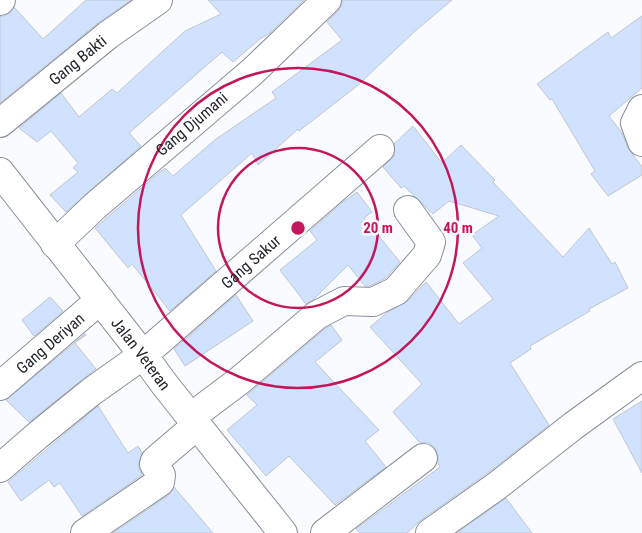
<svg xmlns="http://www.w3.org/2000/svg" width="642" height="533" font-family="'Roboto Condensed',sans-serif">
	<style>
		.building { fill: #d1e2fe; stroke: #bfc6d4 }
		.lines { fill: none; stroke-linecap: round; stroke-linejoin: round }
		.minor-casing { stroke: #88909c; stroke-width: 30 }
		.minor { stroke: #fff; stroke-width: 28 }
		.ring { fill: none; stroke: #c2185b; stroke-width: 2.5 }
		.labels { text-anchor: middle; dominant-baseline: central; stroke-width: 5; stroke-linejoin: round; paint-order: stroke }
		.street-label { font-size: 16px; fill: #24272c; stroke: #fafbfe }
		.centre { fill: #c2185b; stroke: #fafbfe; stroke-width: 2.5 }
		.ring-label { font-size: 15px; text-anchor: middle; font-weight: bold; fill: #c2185b; stroke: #fafbfe; stroke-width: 5; stroke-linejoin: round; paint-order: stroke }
	</style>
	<rect width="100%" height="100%" fill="#fafbfe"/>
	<!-- building -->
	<g class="building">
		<polygon points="86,0 131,0 98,23 0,103 0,16 4,16 11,12 14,7 43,39"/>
		<polygon points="208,0 304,0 270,33 260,39 233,62 222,52 129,133 141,146 66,212 50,195 78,172 73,168 78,163 51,131 37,142 19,128 61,93 79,117 112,89 117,93 185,31 221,14"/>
		<polygon points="342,0 452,0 414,32 357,86 299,131 298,129 258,165 252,153 181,215 216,271 170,311 132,264 128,268 95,228 162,170 162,171 165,168 173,176 216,139 276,98 272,92 342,40 327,22 338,11 342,5"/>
		<polygon points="642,16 642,88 609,116 622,133 628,148 642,167 642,175 608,196 591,174 595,171 552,99 550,100 537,84 608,32 611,38"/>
		<polygon points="413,126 442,163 461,145 495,180 493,182 563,257 589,228 612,264 615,262 628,288 589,309 590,311 530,346 531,349 510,363 549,425 489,472 421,520 407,533 360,533 356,529 440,467 438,463 438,456 435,448 429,443 420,443 393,412 422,384 370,327 388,312 408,301 426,282 459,324 493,299 463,263 482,248 472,235 499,216 449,201 433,214 404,186 401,188 383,167 395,155 394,144"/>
		<polygon points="357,192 372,212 364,218 400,262 386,278 370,286 365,286 348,265 313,300 306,304 280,270 317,240 310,231 343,202"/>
		<polygon points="236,295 253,321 185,366 174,349"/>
		<polygon points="50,297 63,311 34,336 22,320"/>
		<polygon points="331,325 342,340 315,362 379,430 365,441 386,467 335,505 289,456 266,476 227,430 257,405 247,395 326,328"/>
		<polygon points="85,334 86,335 75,343 96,369 29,422 6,400"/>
		<polygon points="642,401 642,473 613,419"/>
		<polygon points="98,406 128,453 138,446 142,453 138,465 142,475 82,516 60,483 54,487 49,480 21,501 8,482"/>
		<polygon points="174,487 213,533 113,533 169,495"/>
		<polygon points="506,498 532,533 457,533"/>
	</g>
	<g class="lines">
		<defs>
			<g id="minor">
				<polyline points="0,1 1,0"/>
				<polyline points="642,109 635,123 642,142"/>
				<path id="s1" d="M0 123 108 35 158 0"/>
				<path id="s2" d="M0 172 143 355 165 385 283 533"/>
				<path id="s3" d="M55 244 95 206 252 72 327 0"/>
				<path id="s4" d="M0 386 100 300"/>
				<polyline points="191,417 239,381 317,315 344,301 373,302 396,291 427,255 431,242 408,210"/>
				<path id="s5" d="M0 468 38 435 91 392 143 355 380 149"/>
				<polyline points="85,533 160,482 161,475 154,464 155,461 197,425"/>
				<polyline points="325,533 423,458"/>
				<polyline points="430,533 498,485 573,426 642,376"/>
			</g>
		</defs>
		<!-- minor casing -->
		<use href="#minor" class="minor-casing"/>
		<!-- minor -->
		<use href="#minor" class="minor"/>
	</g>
	<!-- distance rings -->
	<g class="ring">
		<circle cx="298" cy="228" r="80"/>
		<circle cx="298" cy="228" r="160"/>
	</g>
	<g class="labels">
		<!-- street labels -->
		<g class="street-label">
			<text stroke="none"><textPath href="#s1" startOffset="100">Gang Bakti</textPath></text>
			<text stroke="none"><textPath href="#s3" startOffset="182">Gang Djumani</textPath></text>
			<text stroke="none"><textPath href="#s5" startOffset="325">Gang Sakur</textPath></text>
			<text stroke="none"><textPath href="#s4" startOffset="66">Gang Deriyan</textPath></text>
			<text stroke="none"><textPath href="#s2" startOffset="230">Jalan Veteran</textPath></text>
		</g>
	</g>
	<circle cx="298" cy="228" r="8" class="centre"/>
	<g class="ring-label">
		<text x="378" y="233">20 m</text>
		<text x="458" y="233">40 m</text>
	</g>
</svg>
